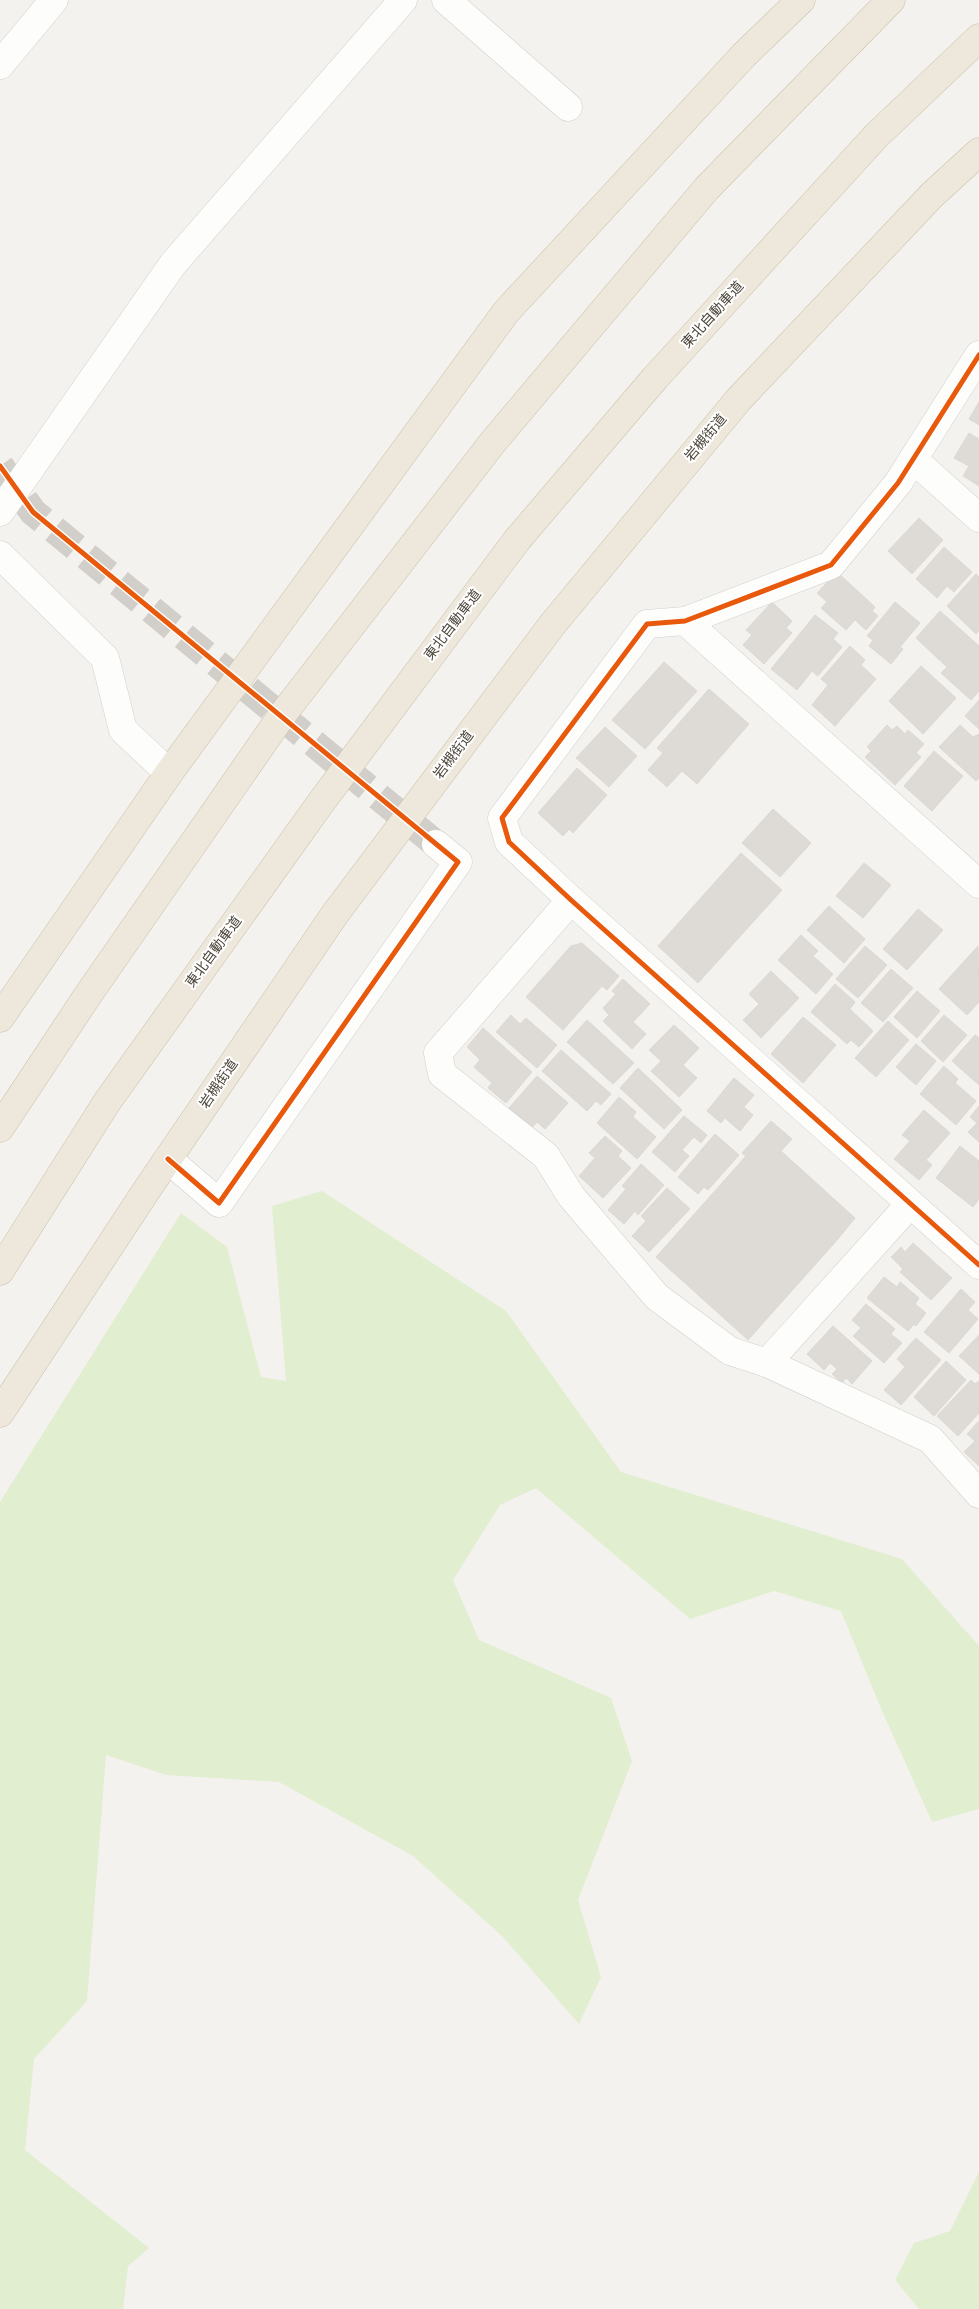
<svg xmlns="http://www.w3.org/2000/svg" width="979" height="2309" font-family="'Source Sans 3','Noto Sans JP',sans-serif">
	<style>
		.green { fill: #e1eecf }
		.building { fill: #dedbd6; stroke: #dcd9d4 }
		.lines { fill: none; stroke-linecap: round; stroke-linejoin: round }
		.street-tunnel { stroke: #d2cfca; stroke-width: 28; stroke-dasharray: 28 14; stroke-linecap: butt }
		.street-casing { stroke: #d2d0cb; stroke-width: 29 }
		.highway-casing { stroke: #ccbfa9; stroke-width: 29 }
		.street { stroke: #fdfdfc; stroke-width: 28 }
		.highway { stroke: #ede8db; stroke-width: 28 }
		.cycleway-casing { stroke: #fff; stroke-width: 8 }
		.cycleway { stroke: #e8590c; stroke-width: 5 }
		.labels { text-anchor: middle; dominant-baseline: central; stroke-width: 4; stroke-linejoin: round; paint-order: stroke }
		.street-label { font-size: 14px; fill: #4b4439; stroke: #fff }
	</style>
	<rect width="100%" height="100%" fill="#f4f2ee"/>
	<!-- green -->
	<g class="green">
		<polygon points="322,1191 506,1311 621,1472 902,1559 979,1646 979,1809 932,1822 882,1711 841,1611 774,1591 690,1619 536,1488 500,1505 453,1580 479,1640 611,1698 632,1761 578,1900 601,1977 579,2024 503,1937 413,1856 279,1782 166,1775 106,1755 87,2001 34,2059 25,2150 149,2248 128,2266 123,2309 0,2309 0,1502 181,1213 227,1247 261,1377 286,1381 272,1206"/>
		<polygon points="979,2172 979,2309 919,2309 895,2280 914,2243 950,2231"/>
	</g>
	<!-- building -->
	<g class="building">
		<polygon points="979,402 979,425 969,419"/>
		<polygon points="969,433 979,439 979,486 963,476 969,466 954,458"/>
		<polygon points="919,518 943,540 912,574 888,551"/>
		<polygon points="944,547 972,572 954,592 947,586 937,598 916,579"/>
		<polygon points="837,572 875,607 872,611 878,616 866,630 855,620 846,630 821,608 827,602 817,593"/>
		<polygon points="976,574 979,577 979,630 976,634 947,606"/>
		<polygon points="772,602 792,621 786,628 792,633 764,664 743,645 752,635 746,630"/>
		<polygon points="895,602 920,623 900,647 903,649 891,664 869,646 873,640 867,636"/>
		<polygon points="940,611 979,646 979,691 971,700 941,673 947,667 916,638"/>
		<polygon points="815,615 838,633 833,639 842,647 818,676 812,671 797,690 771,669"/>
		<polygon points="850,646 865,660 861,665 876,679 835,726 812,705 828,685 821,679"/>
		<polygon points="664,662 697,691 645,749 612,720"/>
		<polygon points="921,666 956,698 923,734 889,701"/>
		<polygon points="709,689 749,724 697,784 682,771 667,787 648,770 663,753 657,748"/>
		<polygon points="979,700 979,729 965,716"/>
		<polygon points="887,725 892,730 897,726 905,734 908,730 924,744 916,753 921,757 895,785 865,757 871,751 867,747"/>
		<polygon points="960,725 973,737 979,734 979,778 976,781 939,747"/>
		<polygon points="605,727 637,756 609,787 576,758"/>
		<polygon points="934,751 963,776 932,811 904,786"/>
		<polygon points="577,768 607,795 573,833 569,829 563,836 538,813"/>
		<polygon points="773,809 811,843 780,877 742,843"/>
		<polygon points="741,853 782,890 698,983 658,946"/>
		<polygon points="864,863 891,885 863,918 836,896"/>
		<polygon points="829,906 865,939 844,963 807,930"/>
		<polygon points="918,909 943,930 907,970 883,949"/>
		<polygon points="801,935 818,951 813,956 833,974 816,994 778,960"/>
		<polygon points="582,943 619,976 607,990 602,986 563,1030 526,997 571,946"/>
		<polygon points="865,946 887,965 858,998 836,979"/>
		<polygon points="978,946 979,1002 967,1015 939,989"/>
		<polygon points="891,969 913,988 883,1022 861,1003"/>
		<polygon points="771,971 799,998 761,1038 743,1020 759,1004 749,994"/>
		<polygon points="623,979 650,1004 633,1022 646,1034 632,1049 603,1021 609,1015 603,1008 616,994 612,991"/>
		<polygon points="835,984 855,1002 850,1009 873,1031 859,1047 851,1040 847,1044 811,1012"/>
		<polygon points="917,991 940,1011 917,1038 894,1017"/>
		<polygon points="511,1015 520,1024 526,1018 557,1045 537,1068 496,1032"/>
		<polygon points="944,1015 967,1035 943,1062 921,1041"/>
		<polygon points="803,1017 836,1045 803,1083 771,1054"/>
		<polygon points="587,1020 634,1063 613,1084 567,1042"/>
		<polygon points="888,1021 909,1040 876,1077 855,1058"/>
		<polygon points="674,1025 699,1048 683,1065 697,1078 679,1097 651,1071 661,1061 649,1050"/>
		<polygon points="483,1028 532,1072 506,1103 488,1088 492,1083 474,1067 480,1060 467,1047"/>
		<polygon points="975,1035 979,1038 979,1085 952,1061"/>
		<polygon points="916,1044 936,1061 916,1085 896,1067"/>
		<polygon points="561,1050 611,1094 601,1105 596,1101 587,1111 542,1071"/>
		<polygon points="944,1066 958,1079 955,1083 976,1101 956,1125 920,1094"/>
		<polygon points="638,1068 682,1110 664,1129 620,1088"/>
		<polygon points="537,1076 568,1103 545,1129 537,1122 532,1128 509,1108"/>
		<polygon points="734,1078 754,1095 744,1107 753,1115 740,1131 725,1118 721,1123 707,1111"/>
		<polygon points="619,1097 636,1112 633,1117 656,1137 637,1159 597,1123"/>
		<polygon points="979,1106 979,1142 968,1132 977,1123 970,1117"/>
		<polygon points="924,1110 950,1133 926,1160 932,1165 919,1180 894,1159 910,1141 902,1135"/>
		<polygon points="684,1116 707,1135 701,1143 694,1137 682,1150 689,1156 675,1172 652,1152"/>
		<polygon points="771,1121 792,1139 781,1151 855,1218 838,1239 742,1153"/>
		<polygon points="715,1134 739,1155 708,1190 704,1187 698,1194 678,1177"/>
		<polygon points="605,1136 622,1151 618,1156 631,1168 603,1198 579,1176 595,1158 589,1153"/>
		<polygon points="960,1146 979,1161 979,1199 973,1207 936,1178"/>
		<polygon points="746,1156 838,1239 748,1340 656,1257"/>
		<polygon points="641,1164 664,1185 638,1215 635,1211 624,1224 608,1210 626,1189 622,1186"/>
		<polygon points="667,1188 690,1209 649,1252 632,1236 646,1221 641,1216"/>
		<polygon points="913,1243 952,1278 931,1300 900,1272 903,1269 891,1257 901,1247 905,1252"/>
		<polygon points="884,1277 897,1287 900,1282 919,1298 915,1304 926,1313 916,1326 914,1324 908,1331 867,1298"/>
		<polygon points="961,1289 975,1302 968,1310 978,1319 949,1353 924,1332"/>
		<polygon points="866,1304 895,1329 891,1334 902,1343 884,1363 853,1336 861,1328 852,1320"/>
		<polygon points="833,1326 872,1361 852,1384 846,1378 842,1383 832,1374 837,1369 830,1363 824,1370 807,1354"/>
		<polygon points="979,1335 979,1374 959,1356"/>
		<polygon points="916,1338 941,1360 901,1405 884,1390 905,1367 897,1359"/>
		<polygon points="946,1361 966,1380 934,1416 914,1397"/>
		<polygon points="971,1380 975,1384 979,1381 979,1413 958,1436 937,1416"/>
		<polygon points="979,1421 979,1466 964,1452 975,1441 967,1434"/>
	</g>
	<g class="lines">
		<!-- street-tunnel -->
		<polyline class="street-tunnel" points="0,466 33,512 436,844"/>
		<defs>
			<g id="street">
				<polyline points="446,0 568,107"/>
				<polyline points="0,65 54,0"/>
				<polyline points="979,355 898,483 831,565 685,621 647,624 502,818 509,842 571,900 979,1265"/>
				<polyline points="913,459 979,518"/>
				<polyline points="0,512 173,264 403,0"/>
				<polyline points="0,555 105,658 123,730 169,773"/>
				<polyline points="685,621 979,884"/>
				<polyline points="571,900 438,1053 442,1074 546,1156 571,1196 657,1297 730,1351 767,1363 930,1439 979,1494"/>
				<polyline points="168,1159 219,1203 458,862 436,844"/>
				<polyline points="767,1363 910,1204"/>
			</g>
			<g id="highway">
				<polyline points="0,1018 169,773 506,312 744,55 801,0"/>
				<polyline points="0,1128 88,995 283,714 493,442 707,188 891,0"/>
				<polyline points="0,1271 107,1102 322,801 517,540 655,378 876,136 979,38"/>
				<polyline points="0,1413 148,1188 335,914 552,625 739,399 932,195 979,152"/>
			</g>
		</defs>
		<!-- street casing -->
		<use href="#street" class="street-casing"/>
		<!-- highway casing -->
		<use href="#highway" class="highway-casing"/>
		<!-- street -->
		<use href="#street" class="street"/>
		<!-- highway -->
		<use href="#highway" class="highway"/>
		<defs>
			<g id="cycleway">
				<polyline points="979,355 898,483 831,565 685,621 647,624 502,818 509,842 571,900 979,1265"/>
				<polyline points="0,466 33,512 458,862 219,1203 168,1159"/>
			</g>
		</defs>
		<!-- cycleway casing -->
		<use href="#cycleway" class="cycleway-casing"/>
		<!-- cycleway -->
		<use href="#cycleway" class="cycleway"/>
	</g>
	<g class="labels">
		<!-- street labels -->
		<g class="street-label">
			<text transform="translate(713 315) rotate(-48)">東北自動車道</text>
			<text transform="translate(706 438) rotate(-50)">岩槻街道</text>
			<text transform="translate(453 625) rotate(-53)">東北自動車道</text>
			<text transform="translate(454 755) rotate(-53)">岩槻街道</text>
			<text transform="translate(214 952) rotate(-54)">東北自動車道</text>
			<text transform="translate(219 1084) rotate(-56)">岩槻街道</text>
		</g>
	</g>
</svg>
